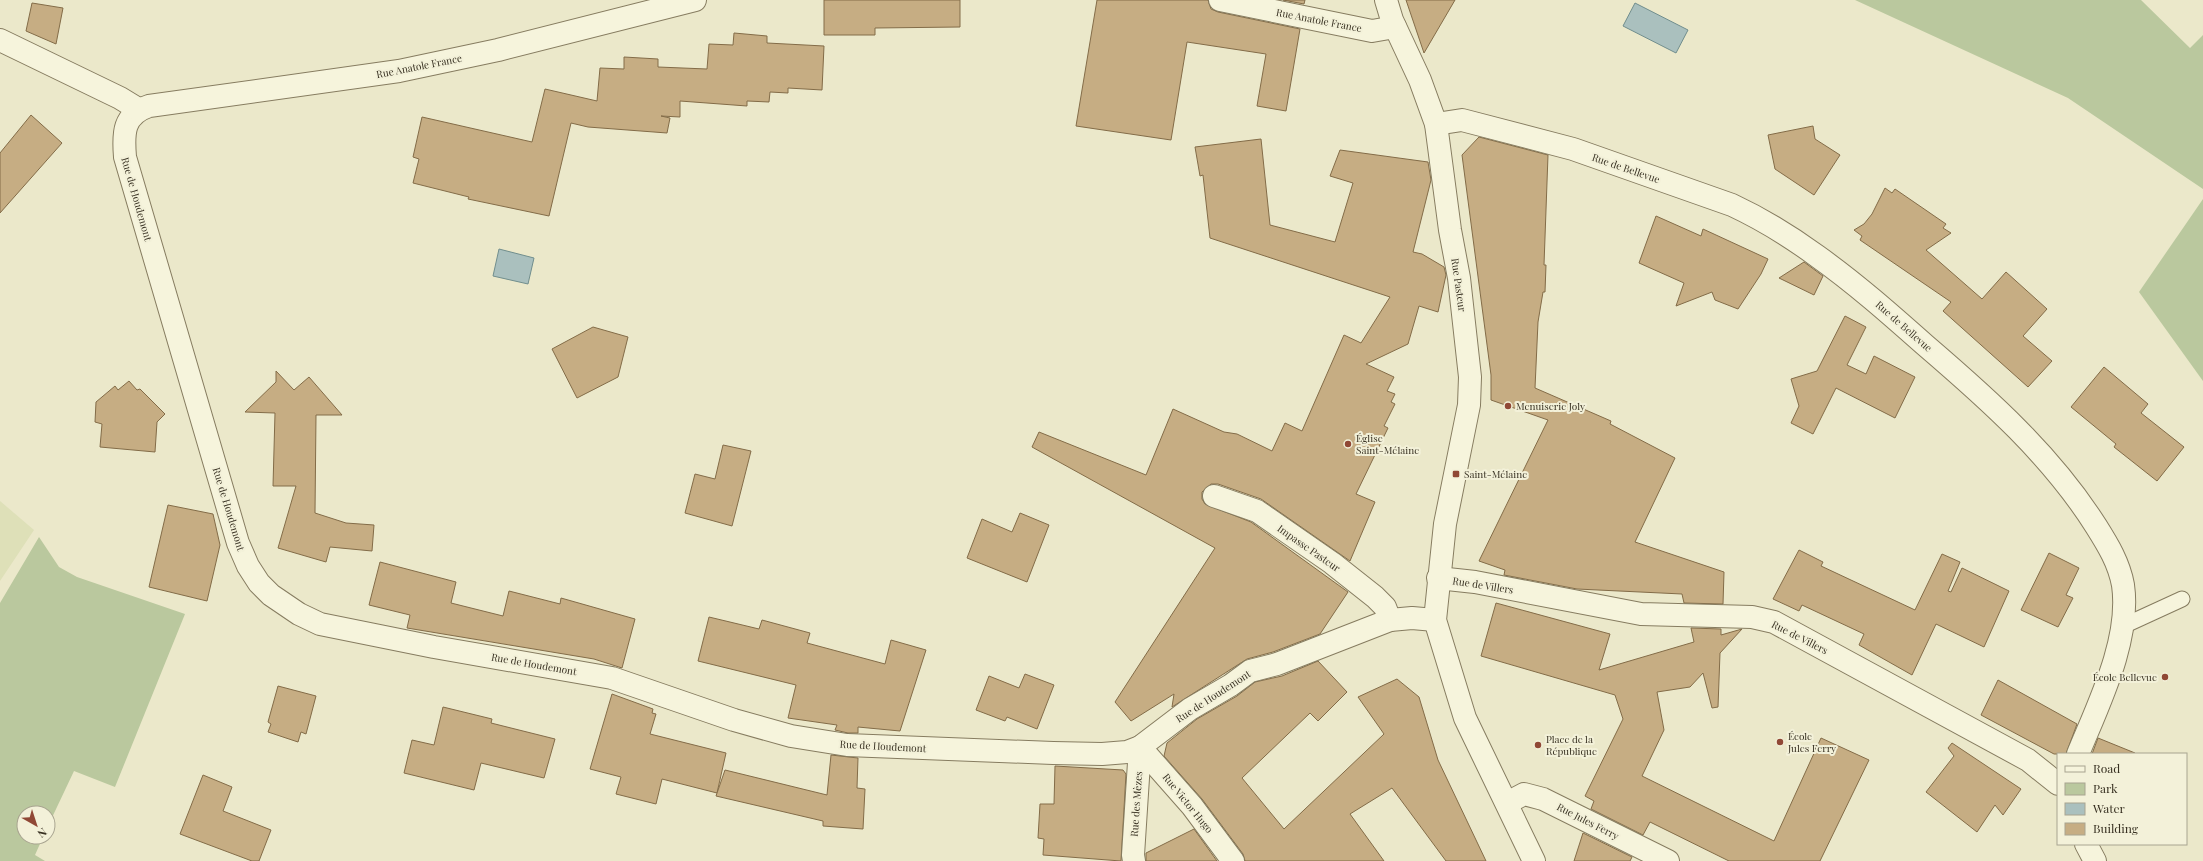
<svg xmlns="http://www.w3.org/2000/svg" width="2203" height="861" font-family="'Playfair Display',serif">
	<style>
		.farmland { fill: #dee0b8 }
		.green { fill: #bac89e }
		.water { fill: #aac0be; stroke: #718e8d }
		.building { fill: #c6ad83; stroke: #836c48 }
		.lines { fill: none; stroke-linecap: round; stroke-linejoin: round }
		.service-casing { stroke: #867c60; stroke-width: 17 }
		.minor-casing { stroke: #867c60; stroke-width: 24 }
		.tertiary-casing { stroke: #867c60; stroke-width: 24 }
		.service { stroke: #f6f4dc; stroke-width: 15 }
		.minor { stroke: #f6f4dc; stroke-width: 22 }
		.tertiary { stroke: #f6f4dc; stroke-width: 22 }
		.poi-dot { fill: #904835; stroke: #f3f1d9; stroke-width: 1.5 }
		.labels { text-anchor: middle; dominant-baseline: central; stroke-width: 4; stroke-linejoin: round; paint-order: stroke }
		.street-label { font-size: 10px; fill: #383122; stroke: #f3f1d9 }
		.poi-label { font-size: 10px; fill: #383122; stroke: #f3f1d9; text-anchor: start }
	</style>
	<rect width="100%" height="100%" fill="#ebe8ca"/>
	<!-- farmland -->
	<polygon class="farmland" points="0,501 34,530 0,581"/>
	<!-- green -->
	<g class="green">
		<polygon points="1855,0 2141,0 2190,48 2203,35 2203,189 2068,98"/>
		<polygon points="2203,199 2203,381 2139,292"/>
		<polygon points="39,537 59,567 77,577 185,614 115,787 74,771 48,826 48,813 24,813 24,837 43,837 35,855 45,861 0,861 0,603"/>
	</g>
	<!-- water -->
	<g class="water">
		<polygon points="1635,3 1688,30 1676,53 1623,26"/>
		<polygon points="499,249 534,258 528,284 493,276"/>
	</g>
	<!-- building -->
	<g class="building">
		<polygon points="824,0 960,0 960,27 875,28 875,35 824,35"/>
		<polygon points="1097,0 1208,0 1211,9 1218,12 1300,29 1286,111 1257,106 1266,54 1187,42 1171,140 1076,126"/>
		<polygon points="1283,0 1305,0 1304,4"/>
		<polygon points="1406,0 1455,0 1424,53"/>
		<polygon points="32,3 63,8 56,44 26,31"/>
		<polygon points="734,33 767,36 767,43 824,46 822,90 788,88 788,93 770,92 769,102 747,101 747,106 680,101 680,117 661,116 670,118 667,133 588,127 571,123 549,216 468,199 469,197 413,183 419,159 413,157 422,117 532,142 545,89 597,101 600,68 624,69 624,57 658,59 658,67 707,69 709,44 733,45"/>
		<polygon points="31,115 62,143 0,213 0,153"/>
		<polygon points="1813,126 1815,139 1840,155 1814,195 1775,169 1768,135"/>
		<polygon points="1479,137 1548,155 1544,265 1546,265 1545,292 1543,292 1538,322 1535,388 1611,421 1610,424 1675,458 1635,542 1724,572 1723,604 1684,603 1682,594 1577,589 1504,575 1505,570 1479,561 1548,420 1491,400 1491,375 1462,155"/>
		<polygon points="1261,139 1270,225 1335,242 1353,183 1330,176 1340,150 1428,162 1431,180 1413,252 1422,254 1444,267 1446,275 1438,312 1419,306 1408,344 1366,364 1394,377 1387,391 1395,394 1391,402 1395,404 1384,426 1388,428 1356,494 1375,502 1350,561 1261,499 1218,484 1211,484 1202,492 1202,499 1205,504 1251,522 1348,592 1320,634 1273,652 1247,659 1172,707 1174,694 1131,721 1115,702 1215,548 1032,447 1039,432 1146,475 1173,409 1224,432 1237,434 1272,451 1285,423 1302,431 1344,335 1361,343 1390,297 1210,238 1203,175 1200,176 1195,147"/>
		<polygon points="1885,188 1892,193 1895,189 1946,224 1943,228 1951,233 1926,250 1982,299 2006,272 2047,309 2023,336 2052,361 2028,387 1943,311 1951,302 1860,240 1862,236 1854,230 1864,224 1872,214"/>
		<polygon points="1656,216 1701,236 1703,229 1768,259 1761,274 1738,309 1715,300 1712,292 1676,306 1684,283 1639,263"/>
		<polygon points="1804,262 1823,276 1814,295 1779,278"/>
		<polygon points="1845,316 1866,327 1847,365 1866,374 1874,356 1915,377 1895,418 1836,388 1813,434 1791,423 1799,406 1791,379 1817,371"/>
		<polygon points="593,327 628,337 618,377 577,398 552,349"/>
		<polygon points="2104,367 2148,404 2141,413 2184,447 2157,481 2114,447 2116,444 2071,407"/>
		<polygon points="276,371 294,390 309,377 342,415 316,415 315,513 346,523 374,525 372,551 330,547 326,562 278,548 296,486 273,486 275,413 245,412 276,382"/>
		<polygon points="129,381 137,390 140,389 165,414 157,422 155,452 100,447 102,424 95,422 96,402 115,386 118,390"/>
		<polygon points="723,445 751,451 732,526 685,513 695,474 715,479"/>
		<polygon points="168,505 213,514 220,545 207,601 149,587"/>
		<polygon points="1020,513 1049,525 1027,582 967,558 982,519 1012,532"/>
		<polygon points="1799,550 1823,562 1821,566 1915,610 1942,554 1960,562 1948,591 1951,592 1962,568 2009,591 1984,647 1936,624 1912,675 1859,645 1864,634 1802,605 1799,611 1773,599"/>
		<polygon points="2049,553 2079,568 2066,595 2073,598 2058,627 2021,610"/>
		<polygon points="380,562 456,582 451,603 503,616 509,591 560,604 561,598 635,619 622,668 594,659 407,628 410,615 369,605"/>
		<polygon points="1496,603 1610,634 1599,670 1694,642 1691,628 1721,629 1721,635 1742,629 1720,653 1718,707 1712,708 1703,673 1690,687 1657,692 1664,730 1642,776 1774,841 1821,738 1869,760 1820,861 1729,861 1650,822 1643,835 1591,809 1594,801 1585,796 1623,719 1615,695 1481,656"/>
		<polygon points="709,617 759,629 762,620 810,633 807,643 885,664 891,640 926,650 900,731 858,727 858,733 848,733 835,730 837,725 788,718 796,685 698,661"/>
		<polygon points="1318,661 1347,692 1318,721 1310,713 1242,778 1284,829 1384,734 1358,697 1397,679 1419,697 1438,760 1486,861 1446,861 1392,788 1350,814 1384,861 1245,861 1243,854 1202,799 1164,756 1167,743 1197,719 1237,696 1255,682 1282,676"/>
		<polygon points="1025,674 1054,685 1037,729 1007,717 1005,721 976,710 989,676 1019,688"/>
		<polygon points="1998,680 2077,724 2066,754 2054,754 1981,715"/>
		<polygon points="278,686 316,696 306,734 301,732 298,742 268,732 271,724 268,722"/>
		<polygon points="612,694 653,709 652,713 656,714 650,734 726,753 717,793 662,779 656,804 616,794 621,777 590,769"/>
		<polygon points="443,707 492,719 491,723 555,739 544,778 481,763 474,790 404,773 412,740 434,745"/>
		<polygon points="2098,738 2135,753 2135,754 2092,754"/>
		<polygon points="1952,743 2021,789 2003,815 1995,805 1977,832 1926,792 1954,756 1948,748"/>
		<polygon points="831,755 858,758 857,788 865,789 863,829 823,826 823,821 716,796 725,770 827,795"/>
		<polygon points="1055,766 1123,770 1126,774 1121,861 1043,855 1044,839 1038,838 1040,804 1054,804"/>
		<polygon points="203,775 232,787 223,811 271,830 259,861 252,861 180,834"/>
		<polygon points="1194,829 1217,861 1146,861 1146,853"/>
		<polygon points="1583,833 1632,857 1630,861 1574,861"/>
	</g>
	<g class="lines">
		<defs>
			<polyline id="service" points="2121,627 2182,599"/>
			<g id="minor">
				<path d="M695 0 498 50 399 71 149 106C123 115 123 133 125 157L238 543 248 566 259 583 271 595 299 614 320 624 434 647 612 678 734 720 791 736 847 745 1053 753 1102 754 1127 752 1140 747 1190 709 1231 685 1250 671 1277 664 1390 620 1412 618 1435 620"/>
				<polyline points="1220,0 1372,31 1395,27"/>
				<path d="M1436 124 1462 120 1573 149 1732 205C1762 219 1791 237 1817 256 1855 283 1890 314 1925 345 1988 399 2051 455 2096 526 2108 545 2119 563 2123 585 2131 640 2098 705 2078 754"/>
				<polyline points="1214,496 1257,511 1332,563 1375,597 1385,607 1390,620"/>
				<polyline points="1438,578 1475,582 1641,614 1752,617 1774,622 2028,760 2058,784"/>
				<polyline points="1140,747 1192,806 1233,861"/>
				<polyline points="1507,803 1524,794 1543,799 1668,861"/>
				<polyline points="2086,844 2095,861"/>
				<polyline points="1134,861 1133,855 1140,747"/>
			</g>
			<g id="tertiary">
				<polyline points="1386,0 1392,20 1420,80 1436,124 1450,230 1459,278 1470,377 1469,405 1445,524 1435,620 1465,718 1534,861"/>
				<polyline points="0,40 120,98 138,109"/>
			</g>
		</defs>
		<!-- service casing -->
		<use href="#service" class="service-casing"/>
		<!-- minor casing -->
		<use href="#minor" class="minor-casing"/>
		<!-- tertiary casing -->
		<use href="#tertiary" class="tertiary-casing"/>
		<!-- service -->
		<use href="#service" class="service"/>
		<!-- minor -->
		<use href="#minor" class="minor"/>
		<!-- tertiary -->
		<use href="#tertiary" class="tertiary"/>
	</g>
	<!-- markers -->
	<g class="poi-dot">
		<circle cx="1508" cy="406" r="4"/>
		<circle cx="1348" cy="444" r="4"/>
		<rect x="1452" y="470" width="8" height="8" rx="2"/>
		<circle cx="2165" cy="677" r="4"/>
		<circle cx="1780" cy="742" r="4"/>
		<circle cx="1538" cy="745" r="4"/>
	</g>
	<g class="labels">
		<!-- street labels -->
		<g class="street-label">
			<text transform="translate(1319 20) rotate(11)">Rue Anatole France</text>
			<text transform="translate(419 66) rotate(-11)">Rue Anatole France</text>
			<text transform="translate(1626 168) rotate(19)">Rue de Bellevue</text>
			<text transform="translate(137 199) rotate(74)">Rue de Houdemont</text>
			<text transform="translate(1459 285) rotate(82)">Rue Pasteur</text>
			<text transform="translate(1904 326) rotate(41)">Rue de Bellevue</text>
			<text transform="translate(229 509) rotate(73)">Rue de Houdemont</text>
			<text transform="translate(1309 548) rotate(35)">Impasse Pasteur</text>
			<text transform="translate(1483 585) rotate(9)">Rue de Villers</text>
			<text transform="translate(1800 637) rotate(27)">Rue de Villers</text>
			<text transform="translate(534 664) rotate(10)">Rue de Houdemont</text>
			<text transform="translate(1213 696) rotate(-33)">Rue de Houdemont</text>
			<text transform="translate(883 746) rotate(3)">Rue de Houdemont</text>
			<text transform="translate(1188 803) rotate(51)">Rue Victor Hugo</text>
			<text transform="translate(1136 804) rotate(-86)">Rue des Mèzes</text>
			<text transform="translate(1588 821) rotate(27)">Rue Jules Ferry</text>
		</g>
		<!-- poi labels -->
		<g class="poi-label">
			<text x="1516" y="406">Menuiserie Joly</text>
			<text x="1356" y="438">Église<tspan x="1356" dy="12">Saint-Mélaine</tspan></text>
			<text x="1464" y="474">Saint-Mélaine</text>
			<text x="2157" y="677" text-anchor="end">École Bellevue</text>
			<text x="1788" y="736">École<tspan x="1788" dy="12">Jules Ferry</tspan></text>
			<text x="1546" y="739">Place de la<tspan x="1546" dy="12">République</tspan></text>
		</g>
	</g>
	<!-- legend -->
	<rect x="2057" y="753" width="130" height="92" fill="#f3f1d9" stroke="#a8a490"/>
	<rect x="2065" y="766" width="20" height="6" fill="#f6f4dc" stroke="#a8a490"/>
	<text x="2093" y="773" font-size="12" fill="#383122">Road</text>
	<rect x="2065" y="783" width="20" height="12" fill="#bac89e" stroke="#a8a490"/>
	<text x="2093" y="793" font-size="12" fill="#383122">Park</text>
	<rect x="2065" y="803" width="20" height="12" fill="#aac0be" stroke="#a8a490"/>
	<text x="2093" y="813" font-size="12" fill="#383122">Water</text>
	<rect x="2065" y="823" width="20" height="12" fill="#c6ad83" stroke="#a8a490"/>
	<text x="2093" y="833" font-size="12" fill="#383122">Building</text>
	<!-- north arrow -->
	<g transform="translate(36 825) rotate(141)"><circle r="19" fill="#f3f1d9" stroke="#a8a490"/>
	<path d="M0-3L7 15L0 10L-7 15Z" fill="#904835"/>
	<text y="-6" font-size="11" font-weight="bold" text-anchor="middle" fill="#383122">N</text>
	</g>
</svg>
